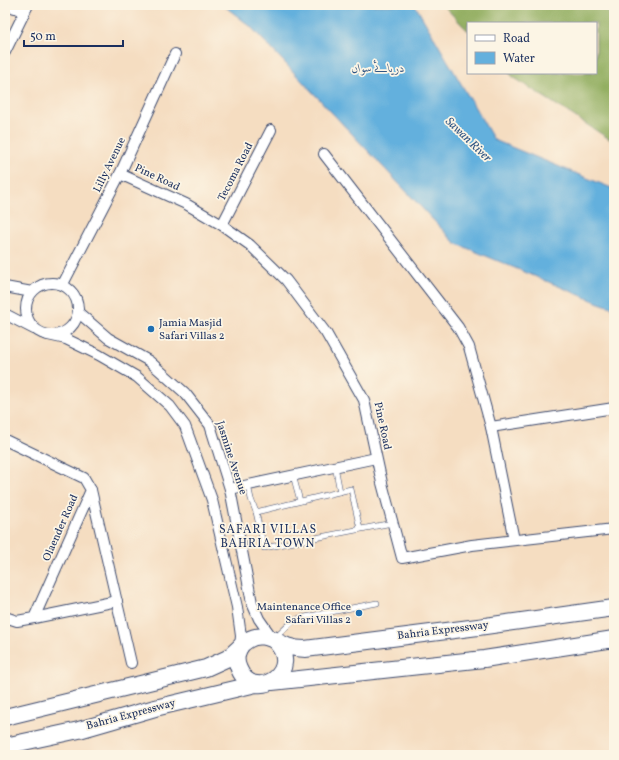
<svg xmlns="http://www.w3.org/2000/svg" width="619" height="760" font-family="Vollkorn,Amiri,serif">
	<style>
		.forest { fill: #92ae61; stroke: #566e60 }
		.water { fill: #64b0dd; stroke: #40709e }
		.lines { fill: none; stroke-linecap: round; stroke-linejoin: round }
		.service-casing { stroke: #3c496d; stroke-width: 6 }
		.minor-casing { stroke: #3c496d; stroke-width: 12 }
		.primary-casing { stroke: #3c496d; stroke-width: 18 }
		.service { stroke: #fff; stroke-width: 5 }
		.minor { stroke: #fff; stroke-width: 10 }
		.primary { stroke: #fff; stroke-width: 16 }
		.poi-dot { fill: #1f6fb2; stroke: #fcf5e5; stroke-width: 1.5 }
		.labels { text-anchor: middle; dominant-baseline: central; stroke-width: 3.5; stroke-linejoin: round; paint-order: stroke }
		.street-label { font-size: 11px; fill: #1b2f5e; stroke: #fcf5e5 }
		.poi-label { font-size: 11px; fill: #1b2f5e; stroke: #fcf5e5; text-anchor: start }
		.water-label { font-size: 12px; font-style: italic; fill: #315684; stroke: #fcf5e5 }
		.neighbourhood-label { font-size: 12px; letter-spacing: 1px; fill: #1b2f5e; stroke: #fcf5e5 }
	</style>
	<rect width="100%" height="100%" fill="#fcf5e5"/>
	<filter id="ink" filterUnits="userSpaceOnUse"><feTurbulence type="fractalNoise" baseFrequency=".025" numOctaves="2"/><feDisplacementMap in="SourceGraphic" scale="8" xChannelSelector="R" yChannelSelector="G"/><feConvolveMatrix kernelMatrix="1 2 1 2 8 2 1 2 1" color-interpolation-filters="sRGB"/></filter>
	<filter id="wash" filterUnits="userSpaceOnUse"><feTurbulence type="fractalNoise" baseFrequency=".012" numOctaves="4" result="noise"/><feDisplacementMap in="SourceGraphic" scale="16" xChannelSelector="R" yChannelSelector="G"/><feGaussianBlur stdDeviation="0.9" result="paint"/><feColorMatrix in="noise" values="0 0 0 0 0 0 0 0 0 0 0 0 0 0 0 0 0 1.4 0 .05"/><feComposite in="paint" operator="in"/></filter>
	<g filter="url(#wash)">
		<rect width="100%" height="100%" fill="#f5ddc1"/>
		<!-- forest -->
		<polygon class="forest" points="443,5 596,5 614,16 614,142 513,77 509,73 596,73 596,23 468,23 468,31"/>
		<!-- water -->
		<polygon class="water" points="223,5 415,5 494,140 614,189 614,308 599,303 455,243 250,26"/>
	</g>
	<g filter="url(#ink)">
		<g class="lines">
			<defs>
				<g id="service">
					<polyline points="335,466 340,492"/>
					<polyline points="293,475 300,501"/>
					<polyline points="248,485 251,499 256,512 264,548 392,523"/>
					<polyline points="256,512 351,489 360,529"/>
					<polyline points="275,638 292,622 300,618 377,603"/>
				</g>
				<g id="minor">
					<polyline points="5,5 25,11"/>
					<polyline points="5,52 28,5"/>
					<polyline points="324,154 458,327 469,347 491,427 514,540"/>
					<polyline points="120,174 186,204 222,225 250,245 286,280 326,333 364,400 382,483 402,558 472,545 614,529"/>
					<polyline points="222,225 271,130"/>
					<circle cx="52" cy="309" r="26"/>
					<polyline points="63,284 120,174 175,54"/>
					<polyline points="5,287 32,292"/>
					<polyline points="79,313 108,338 149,361 185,393 210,425 230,489 252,603 259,619 273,639"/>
					<polyline points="5,314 34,329"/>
					<polyline points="48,335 66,339 99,355 137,377 170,406 185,426 212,500 237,607 241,636 240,647"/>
					<polyline points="491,427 614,408"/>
					<polyline points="5,440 84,478 91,490 34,618 17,621 5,617"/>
					<polyline points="230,489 376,458"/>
					<polyline points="91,490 131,663"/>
					<polyline points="34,618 117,601"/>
				</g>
				<g id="primary">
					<path d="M273 639C307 670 254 705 239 669 236 663 236 655 239 649 241 645 244 642 248 640 262 631 274 641 287 646 293 648 299 649 305 649L478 627 614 608"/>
					<polyline points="272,682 484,659 614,639"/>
					<polyline points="5,717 206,668 228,658 240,647"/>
					<polyline points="5,746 79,730 155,708 256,684"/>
				</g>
			</defs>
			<!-- service casing -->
			<use href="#service" class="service-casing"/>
			<!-- minor casing -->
			<use href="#minor" class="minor-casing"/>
			<!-- primary casing -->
			<use href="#primary" class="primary-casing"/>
			<!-- service -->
			<use href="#service" class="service"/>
			<!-- minor -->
			<use href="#minor" class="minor"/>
			<!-- primary -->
			<use href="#primary" class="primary"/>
		</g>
	</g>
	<!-- markers -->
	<g class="poi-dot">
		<circle cx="151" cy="329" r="4"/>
		<circle cx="359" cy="613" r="4"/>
	</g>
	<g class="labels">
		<!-- street labels -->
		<g class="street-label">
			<text transform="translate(110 165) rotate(-64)">Lilly Avenue</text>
			<text transform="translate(236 172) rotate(-63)">Tecoma Road</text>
			<text transform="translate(157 178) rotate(25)">Pine Road</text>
			<text transform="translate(382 426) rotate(78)">Pine Road</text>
			<text transform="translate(231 458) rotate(72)">Jasmine Avenue</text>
			<text transform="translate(61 528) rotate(-66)">Olaender Road</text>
			<text transform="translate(443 631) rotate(-7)">Bahria Expressway</text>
			<text transform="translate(131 715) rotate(-15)">Bahria Expressway</text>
		</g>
		<!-- poi labels -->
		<g class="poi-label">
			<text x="159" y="323">Jamia Masjid<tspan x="159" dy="13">Safari Villas 2</tspan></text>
			<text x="351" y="607" text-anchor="end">Maintenance Office<tspan x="351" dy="13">Safari Villas 2</tspan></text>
		</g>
		<!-- water labels -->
		<g class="water-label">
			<text x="378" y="69">دریائے سواں</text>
			<text transform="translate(468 140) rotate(44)">Sawan River</text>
		</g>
		<!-- neighbourhood labels -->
		<g class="neighbourhood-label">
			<text x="268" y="530">SAFARI VILLAS<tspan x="268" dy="14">BAHRIA TOWN</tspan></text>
		</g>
	</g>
	<!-- margin -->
	<rect width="619" height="760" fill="none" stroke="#fcf5e5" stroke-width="20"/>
	<!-- legend -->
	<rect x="467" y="22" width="130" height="52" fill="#fcf5e5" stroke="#a2a6af"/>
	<rect x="475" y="35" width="20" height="6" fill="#ffffff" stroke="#a2a6af"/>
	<text x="503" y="42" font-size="12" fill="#1b2f5e">Road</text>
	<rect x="475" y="52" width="20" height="12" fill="#64b0dd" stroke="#a2a6af"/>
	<text x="503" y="62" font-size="12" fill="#1b2f5e">Water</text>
	<!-- scale -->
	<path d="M24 40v6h99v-6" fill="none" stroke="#1b2f5e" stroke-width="2"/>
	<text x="30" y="40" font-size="12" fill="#1b2f5e" stroke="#fcf5e5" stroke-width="3" paint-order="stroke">50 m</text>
</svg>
